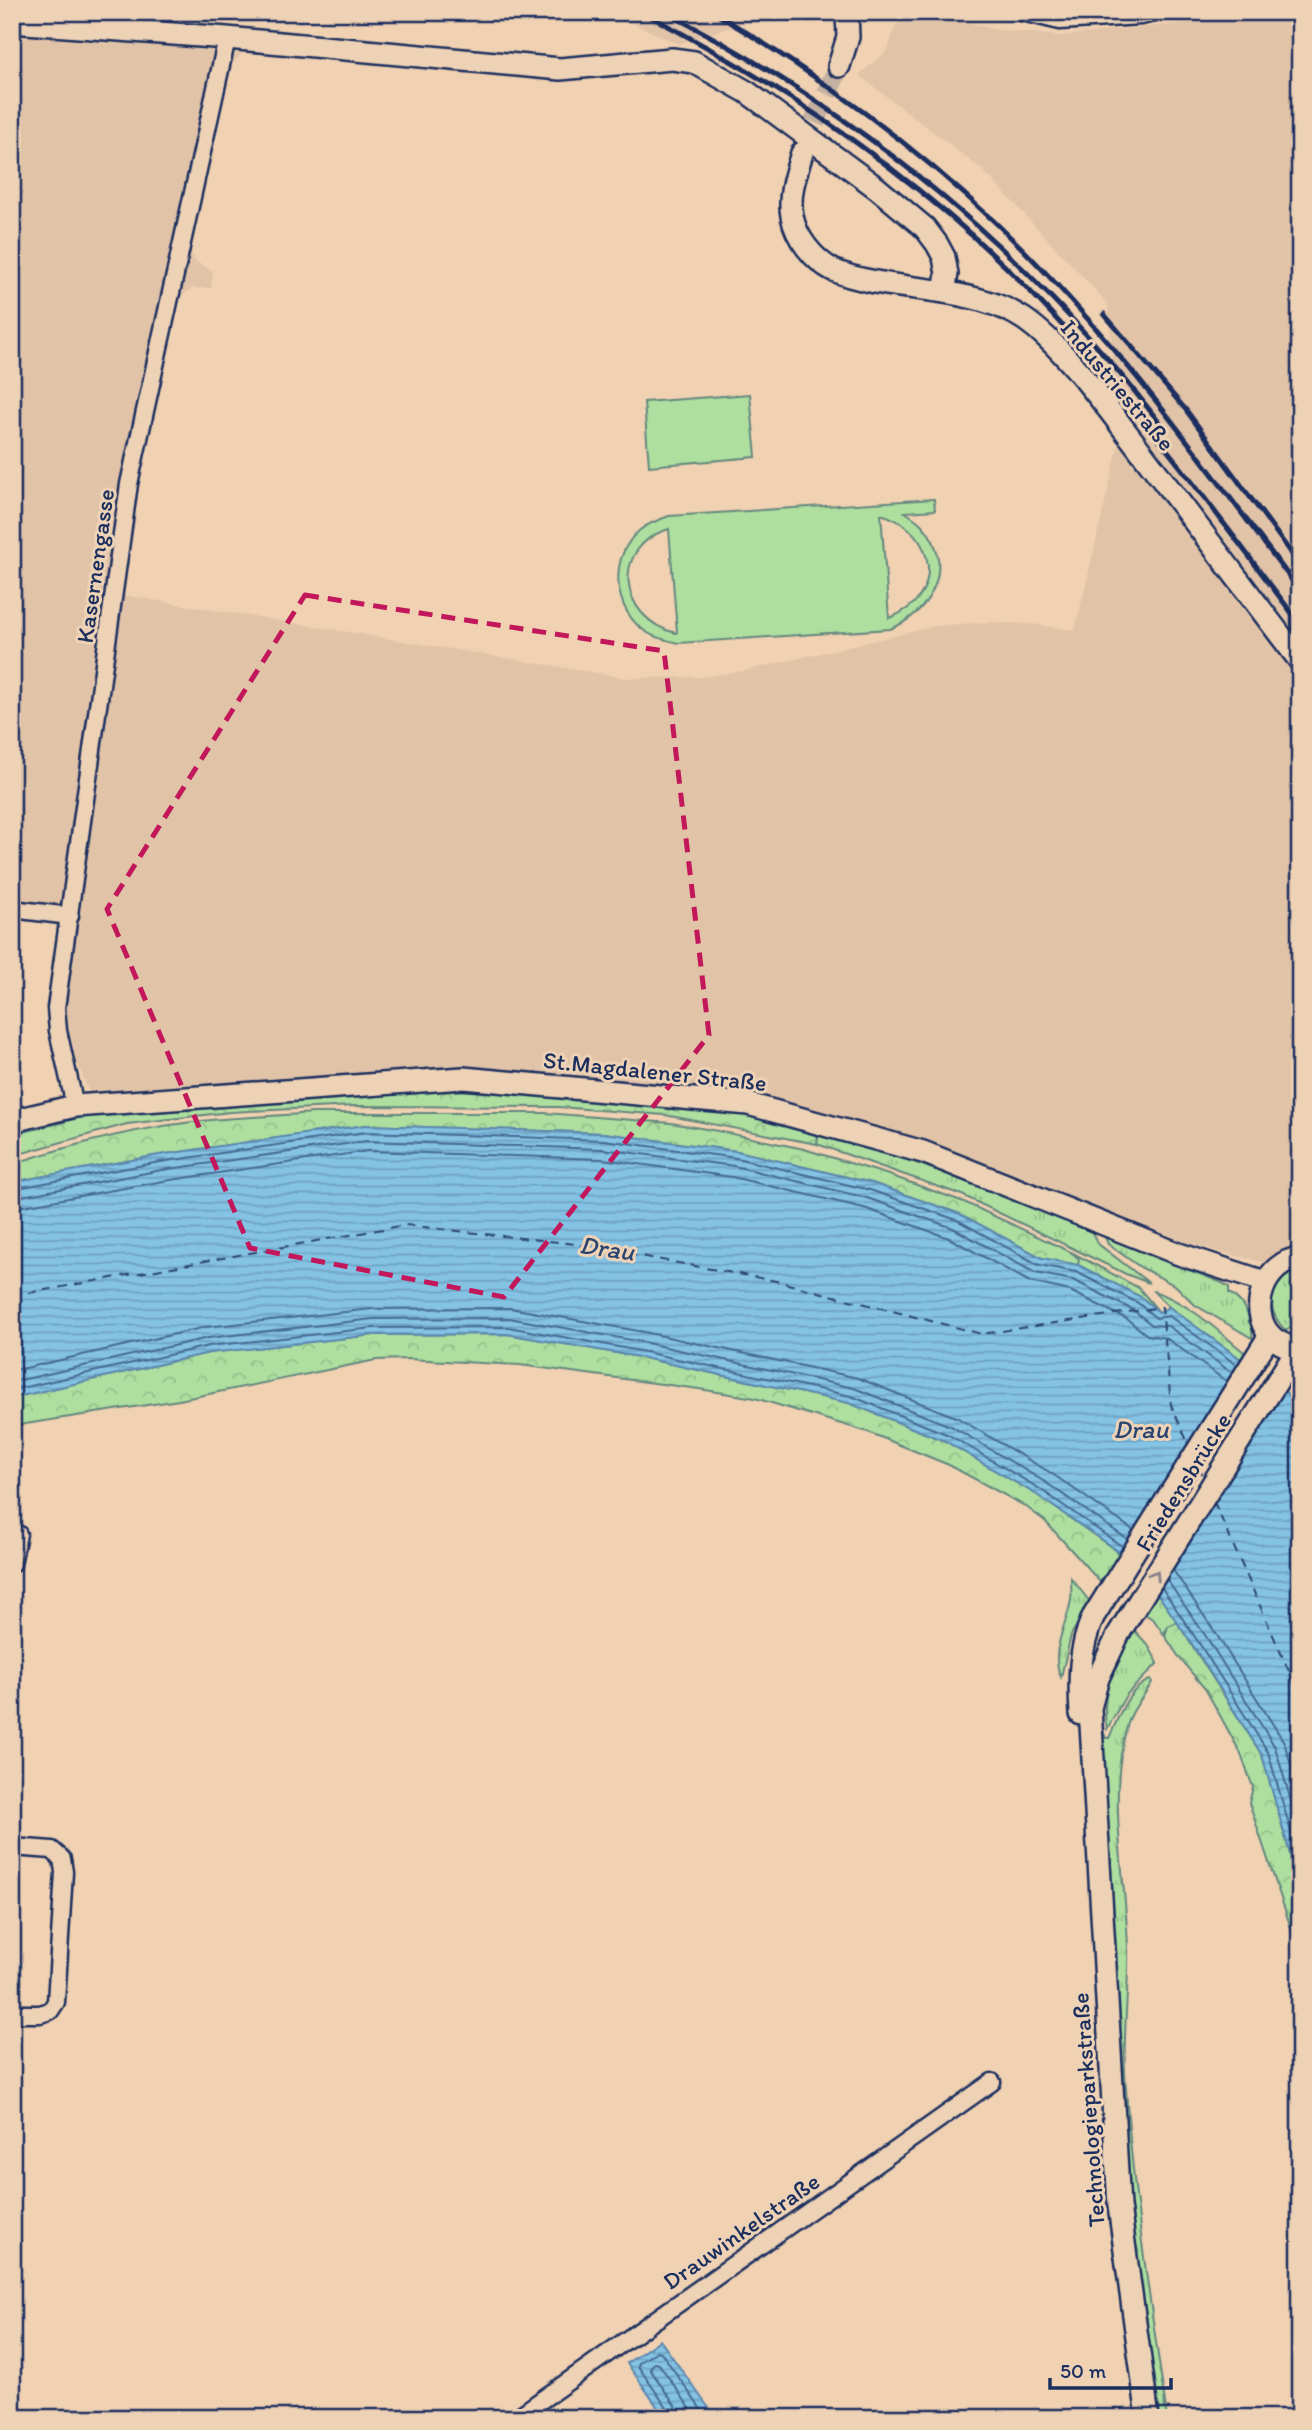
<svg xmlns="http://www.w3.org/2000/svg" width="1312" height="2430" font-family="Itim,sans-serif">
	<style>
		.built { fill: #e1c3a8 }
		.grass { fill: url(#grass-tufts); stroke: #64877e; stroke-width: 2 }
		.forest { fill: url(#forest-crowns); stroke: #64877e; stroke-width: 2 }
		.pitch { fill: #aedf9f; stroke: #64877e; stroke-width: 2; fill-rule: evenodd }
		.water { fill: url(#water-rules); stroke: #5b88af; stroke-width: 2 }
		.pier { fill: #f0d1b2 }
		.lines { fill: none; stroke-linecap: round; stroke-linejoin: round }
		.shore { stroke: #456a94; stroke-width: 2 }
		.ferry { stroke: #2b4572; stroke-width: 2; stroke-dasharray: 9 7; stroke-linecap: butt }
		.secondary-tunnel { stroke: #c5b1a1; stroke-width: 21; stroke-dasharray: 21 10; stroke-linecap: butt }
		.street-casing { stroke: #1b2f5e; stroke-width: 21 }
		.secondary-casing { stroke: #1b2f5e; stroke-width: 26 }
		.street { stroke: #eed2b5; stroke-width: 16 }
		.secondary { stroke: #eed2b5; stroke-width: 21 }
		.rail { stroke: #1b2f5e; stroke-width: 5 }
		.oneway { stroke: #84808a }
		.marked { fill: none; stroke: #c2185b; stroke-width: 5; stroke-dasharray: 14 9; stroke-linejoin: round }
		.labels { text-anchor: middle; dominant-baseline: central; stroke-width: 6; stroke-linejoin: round; paint-order: stroke }
		.street-label { font-size: 24px; fill: #1b2f5e; stroke: #eed2b5 }
		.water-label { font-size: 26px; font-style: italic; fill: #2b4572; stroke: #eed2b5 }
	</style>
	<defs>
		<pattern id="grass-tufts" width="24" height="20" patternUnits="userSpaceOnUse" patternTransform="scale(1.75)"><rect width="24" height="20" fill="#aedf9f"/><path d="M3 7l-1-3M5 7V3M7 7l1-3M15 17l-1-3M17 17v-4M19 17l1-3" fill="none" stroke="#95c08b"/></pattern>
		<pattern id="forest-crowns" width="20" height="18" patternUnits="userSpaceOnUse" patternTransform="scale(1.75)"><rect width="20" height="18" fill="#aedf9f"/><path d="M2 6a3 3 0 1 1 6 0M12 15a3 3 0 1 1 6 0" fill="none" stroke="#95c08b"/></pattern>
		<pattern id="water-rules" width="6" height="5" patternUnits="userSpaceOnUse" patternTransform="scale(1.75)"><rect width="6" height="5" fill="#85c3e5"/><path d="M0 2.5h6" fill="none" stroke="#6c9fbd"/></pattern>
	</defs>
	<rect width="100%" height="100%" fill="#f0d1b2"/>
	<filter id="ink" filterUnits="userSpaceOnUse"><feTurbulence type="fractalNoise" baseFrequency=".0143" numOctaves="2"/><feDisplacementMap in="SourceGraphic" scale="14" xChannelSelector="R" yChannelSelector="G"/><feConvolveMatrix kernelMatrix="1 2 1 2 8 2 1 2 1" color-interpolation-filters="sRGB"/></filter>
	<g filter="url(#ink)">
		<!-- built -->
		<g class="built">
			<polygon points="12,12 124,12 123,21 241,54 227,70 191,243 191,253 196,262 213,271 211,288 192,288 183,295 177,305 117,594 627,678 700,677 744,671 936,626 985,622 1030,624 1075,630 1119,443 1108,304 984,171 859,75 888,50 895,26 910,12 933,13 993,29 1060,36 1196,22 1211,12 1300,12 1300,1259 1262,1262 1197,1246 925,1142 750,1091 464,1067 89,1092 59,1018 66,923 12,916"/>
			<polygon points="608,12 777,12 678,44"/>
		</g>
		<!-- grass -->
		<g class="grass">
			<path d="M812 1129C908 1156 998 1195 1091 1230L1097 1243 1149 1283 1126 1274 962 1195 817 1144 818 1136Z"/>
			<path d="M1105 1237 1220 1282 1229 1287V1293C1243 1300 1254 1321 1252 1338L1195 1305 1176 1286 1140 1267 1108 1244Z"/>
			<polygon points="1071,1252 1139,1288 1159,1312 1141,1297 1078,1265 1078,1259"/>
			<path d="M1300 1266V1337L1291 1334 1294 1330 1290 1327 1286 1331C1272 1317 1264 1295 1280 1278 1285 1273 1294 1269 1300 1266Z"/>
			<path d="M1153 1291C1188 1302 1217 1330 1245 1353L1241 1359 1169 1307Z"/>
			<path d="M1071 1578 1090 1602 1071 1635 1061 1677C1049 1652 1067 1625 1071 1600 1072 1593 1071 1584 1071 1578Z"/>
			<polygon points="1157,1593 1177,1622 1165,1631 1165,1636 1154,1620 1145,1614"/>
			<path d="M1134 1630 1148 1645 1158 1663 1126 1695 1107 1729C1099 1695 1116 1658 1134 1630Z"/>
			<path d="M1108 1674C1104 1694 1096 1720 1106 1738H1109C1119 1717 1127 1689 1150 1680L1152 1682C1145 1696 1133 1706 1128 1723 1106 1796 1126 1874 1128 1949 1129 1990 1123 2030 1125 2071 1131 2187 1151 2303 1167 2418H1158L1122 2157 1097 1716Z"/>
		</g>
		<!-- forest -->
		<g class="forest">
			<polygon points="492,1090 735,1113 812,1129 818,1136 817,1144 665,1115 558,1107 355,1106 230,1112 127,1124 12,1156 12,1135 91,1115 341,1091"/>
			<path d="M312 1113H545L671 1123 718 1131 804 1149 892 1176 964 1202 1071 1252 1079 1259 1078 1265 1042 1258 960 1214 872 1183 737 1151 604 1133 366 1125 159 1155 12 1182V1164C77 1143 143 1126 211 1120 245 1117 279 1116 312 1113Z"/>
			<polygon points="507,1334 639,1357 849,1403 945,1441 1037,1495 1121,1554 1102,1584 1045,1521 1025,1506 949,1465 868,1432 755,1398 699,1389 520,1365 408,1359 376,1360 179,1400 12,1426 12,1398 209,1353 374,1335"/>
			<polygon points="1177,1622 1262,1755 1300,1889 1300,1964 1292,1931 1249,1803 1253,1787 1240,1752 1206,1690 1181,1660 1165,1636 1168,1626"/>
		</g>
		<!-- pitch -->
		<g class="pitch">
			<polygon points="750,394 756,457 649,466 644,402"/>
			<path d="M934 499 935 510 905 512C911 516 918 520 923 526 956 564 932 613 890 629L679 643C668 640 657 639 648 633 612 612 608 556 640 530 648 523 659 520 669 516ZM881 514C937 530 947 598 889 618ZM669 529 677 632 676 633C618 619 610 546 669 529Z"/>
		</g>
		<!-- water -->
		<g class="water">
			<polygon points="366,1125 604,1133 737,1151 872,1183 960,1214 1042,1258 1078,1265 1141,1297 1159,1312 1169,1307 1295,1399 1300,1404 1300,1889 1262,1755 1194,1647 1138,1565 1037,1495 945,1441 849,1403 639,1357 507,1334 374,1335 209,1353 12,1398 12,1182 159,1155"/>
			<polygon points="660,2340 716,2418 665,2418 627,2363"/>
		</g>
		<!-- pier -->
		<polygon class="pier" points="1243,1356 1285,1387 1155,1597 1135,1568 1119,1557"/>
		<g class="lines">
			<!-- shore -->
			<g class="shore">
				<polyline points="12,1189 160,1162 366,1132 604,1140 736,1158 870,1190 957,1220 1039,1265 1076,1272 1138,1303 1156,1318 1169,1316 1237,1365"/>
				<polyline points="12,1198 162,1170 367,1141 602,1149 734,1166 867,1198 953,1228 1035,1273 1073,1280 1133,1310 1152,1325 1168,1326 1232,1373"/>
				<polyline points="12,1208 164,1181 368,1151 602,1159 732,1177 864,1208 949,1238 1030,1282 1070,1291 1127,1319 1147,1335 1166,1338 1226,1381"/>
				<polyline points="12,1371 206,1327 372,1309 510,1308 644,1332 858,1378 958,1418 1051,1473 1133,1530"/>
				<polyline points="12,1382 208,1338 373,1319 509,1318 642,1342 854,1388 953,1427 1045,1482 1127,1539"/>
				<polyline points="12,1390 209,1346 373,1328 508,1327 640,1351 851,1396 949,1435 1040,1489 1123,1547"/>
				<polyline points="1173,1570 1215,1632 1284,1742 1300,1793"/>
				<polyline points="1167,1580 1207,1638 1275,1747 1300,1831"/>
				<polyline points="1162,1588 1199,1643 1268,1752 1300,1863"/>
				<polyline points="670,2418 669,2411 638,2366 639,2363 657,2351 661,2352 707,2418"/>
				<polyline points="679,2418 676,2407 650,2369 654,2363 659,2364 697,2418"/>
			</g>
			<!-- ferry -->
			<g class="ferry">
				<polyline points="12,1296 405,1225 575,1244 776,1281 982,1334 1162,1307 1171,1405 1189,1445"/>
				<polyline points="1198,1466 1205,1480"/>
				<polyline points="1214,1502 1300,1696"/>
			</g>
			<!-- secondary-tunnel -->
			<polyline class="secondary-tunnel" points="802,151 839,66"/>
			<defs>
				<g id="street">
					<polyline points="1022,12 1060,21 1141,16 1158,12"/>
					<polyline points="12,909 70,916"/>
					<polyline points="75,1106 58,1031 56,1008 129,484 227,38"/>
					<polyline points="12,1564 18,1534"/>
					<polyline points="12,1847 52,1850 62,1859 64,1872 56,2002 50,2011 40,2014 12,2014"/>
					<polyline points="516,2418 992,2082"/>
				</g>
				<g id="secondary">
					<path d="M12 22 227 38 560 69 672 59 694 62 747 92 877 188 925 228 937 244 944 257 947 274 944 292C972 297 1000 303 1024 319 1062 345 1101 400 1130 437 1187 512 1243 587 1300 661"/>
					<polyline points="839,66 848,37 847,12"/>
					<path d="M802 153C796 173 788 195 792 216 796 238 814 260 833 270 861 283 912 287 944 292"/>
					<polyline points="12,1121 75,1106 463,1078 748,1104 923,1152 1179,1254 1265,1282"/>
					<path d="M1300 1258C1265 1262 1247 1309 1270 1335 1278 1344 1290 1347 1300 1351"/>
					<path d="M1081 1714C1079 1680 1079 1649 1093 1617L1270 1335"/>
					<polyline points="1148,2418 1119,2206 1090,1708 1098,1678 1119,1633 1291,1359 1299,1351"/>
				</g>
			</defs>
			<!-- street casing -->
			<use href="#street" class="street-casing"/>
			<!-- secondary casing -->
			<use href="#secondary" class="secondary-casing"/>
			<!-- street -->
			<use href="#street" class="street"/>
			<!-- secondary -->
			<use href="#secondary" class="secondary"/>
			<!-- rail -->
			<g class="rail">
				<path d="M642 12C792 90 933 186 1049 311 1140 409 1219 517 1300 624"/>
				<path d="M665 12C860 112 1033 255 1165 430"/>
				<path d="M713 12C834 84 945 167 1042 269 1137 368 1217 481 1300 591"/>
				<polyline points="1104,314 1186,410 1300,565"/>
			</g>
		</g>
		<!-- one-way arrows -->
		<defs><path id="oneway-chevron" d="M-2-3.5L2.5 0L-2 3.5" fill="none" stroke-width="1.6" stroke-linecap="round" stroke-linejoin="round" transform="scale(1.75)"/></defs>
		<use class="oneway" href="#oneway-chevron" transform="translate(1155 1575) rotate(-58)"/>
	</g>
	<!-- marked area -->
	<path class="marked" d="M305 595 664 651 709 1035 504 1297 250 1248 107 909Z"/>
	<g class="labels">
		<!-- street labels -->
		<g class="street-label">
			<text transform="translate(1118 385) rotate(50)">Industriestraße</text>
			<text transform="translate(95 566) rotate(-82)">Kasernengasse</text>
			<text transform="translate(655 1071) rotate(6)">St.Magdalener Straße</text>
			<text transform="translate(1183 1482) rotate(-58)">Friedensbrücke</text>
			<text transform="translate(1088 2110) rotate(-94)">Technologieparkstraße</text>
			<text transform="translate(741 2231) rotate(-35)">Drauwinkelstraße</text>
		</g>
		<!-- water labels -->
		<g class="water-label">
			<text transform="translate(607 1248) rotate(8)">Drau</text>
			<text x="1141" y="1429">Drau</text>
		</g>
	</g>
	<!-- margin -->
	<rect width="1312" height="2430" fill="none" stroke="#eed2b5" stroke-width="42"/>
	<rect x="21" y="21" width="1270" height="2388" fill="none" stroke="#1b2f5e" stroke-width="2.5" filter="url(#ink)"/>
	<!-- scale -->
	<path d="M1050 2378v10h121v-10" fill="none" stroke="#1b2f5e" stroke-width="3.5"/>
	<text x="1060" y="2378" font-size="21" fill="#1b2f5e" stroke="#eed2b5" stroke-width="5" paint-order="stroke">50 m</text>
</svg>
